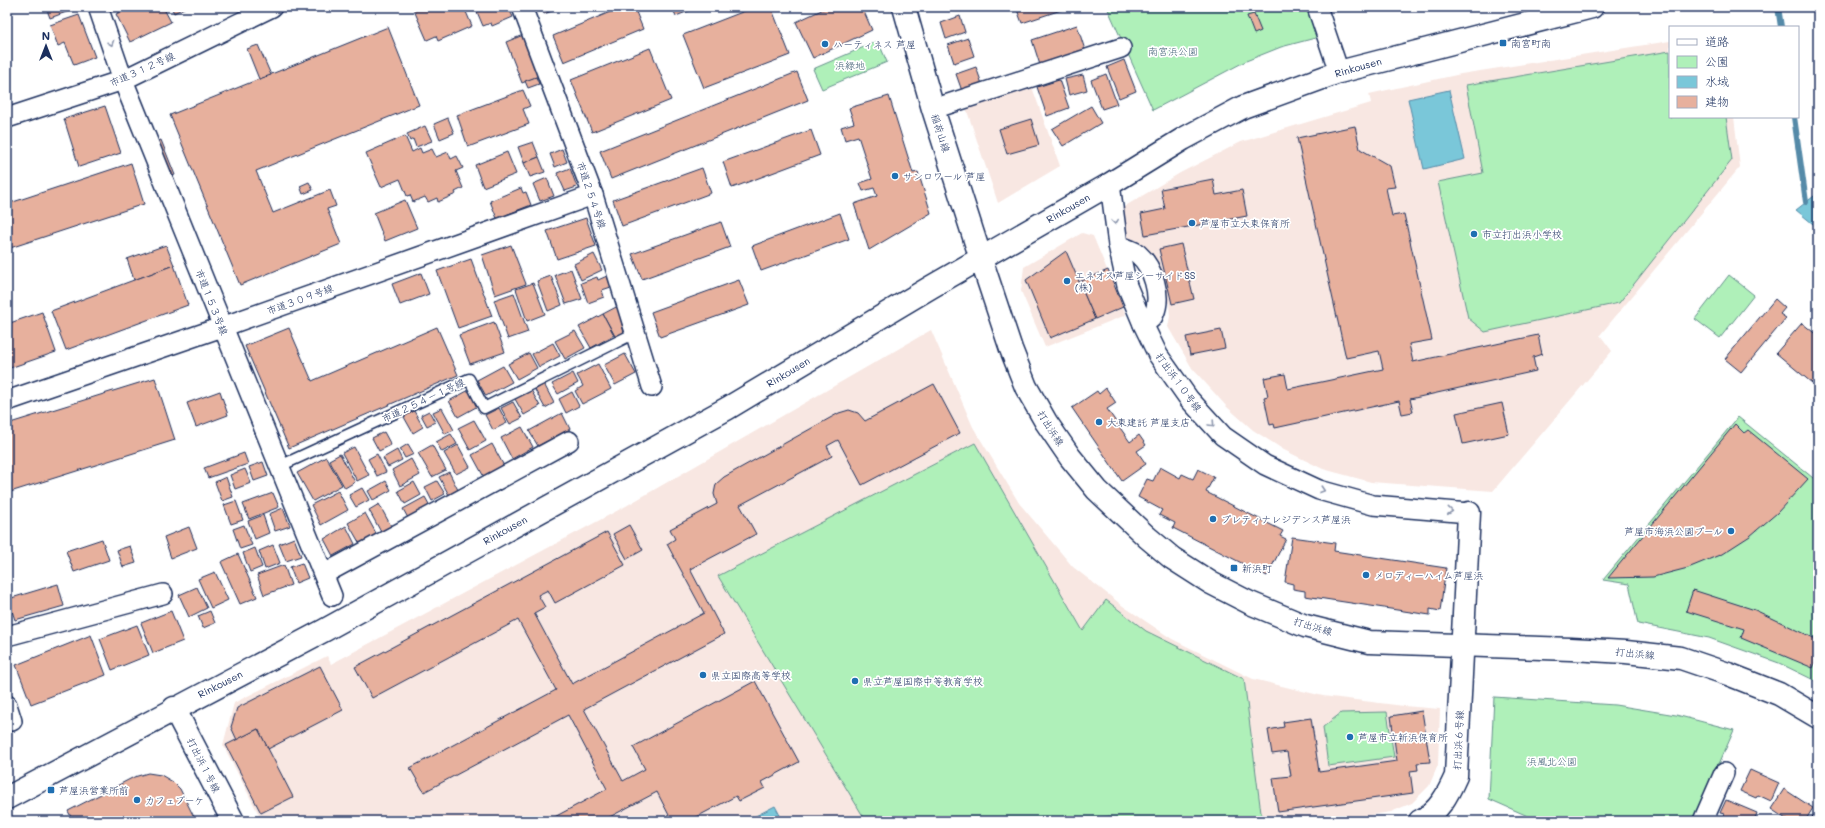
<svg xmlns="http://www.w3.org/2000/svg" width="1825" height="828" font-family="Mali,'Klee One',sans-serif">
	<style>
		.built { fill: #f8e7e2 }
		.green { fill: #aff0b9; stroke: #65908c }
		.water { fill: #7ac7d9; stroke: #548aa8 }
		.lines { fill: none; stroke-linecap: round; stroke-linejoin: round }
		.stream { stroke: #548aa8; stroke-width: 6 }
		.building { fill: #e7b09d; stroke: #1b2f5e }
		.lane-casing { stroke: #1b2f5e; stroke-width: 13 }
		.street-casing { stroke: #1b2f5e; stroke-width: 22 }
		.secondary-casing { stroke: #1b2f5e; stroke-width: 25 }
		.lane { stroke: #fff; stroke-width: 10 }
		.street { stroke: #fff; stroke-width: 19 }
		.secondary { stroke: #fff; stroke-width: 22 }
		.oneway { stroke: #8d97ae }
		.poi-dot { fill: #1f6fb2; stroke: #fff; stroke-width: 1.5 }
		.labels { text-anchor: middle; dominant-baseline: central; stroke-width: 3.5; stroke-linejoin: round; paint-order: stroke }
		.poi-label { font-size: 10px; fill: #1b2f5e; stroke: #fff; text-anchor: start }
		.park-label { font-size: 10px; fill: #405f75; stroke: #fff }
		.street-label { font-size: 10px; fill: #1b2f5e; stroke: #fff }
	</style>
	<rect width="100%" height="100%" fill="#fff"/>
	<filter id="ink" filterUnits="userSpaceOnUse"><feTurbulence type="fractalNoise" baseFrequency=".025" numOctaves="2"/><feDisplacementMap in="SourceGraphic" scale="8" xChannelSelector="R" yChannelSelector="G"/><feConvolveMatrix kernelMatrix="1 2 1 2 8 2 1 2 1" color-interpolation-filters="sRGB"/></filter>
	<g filter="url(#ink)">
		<!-- built -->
		<g class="built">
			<polygon points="1670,41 1670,117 1734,117 1740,167 1600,335 1612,351 1493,491 1371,482 1323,469 1284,450 1253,430 1227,407 1192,368 1168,327 1170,316 1169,303 1163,303 1125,238 1122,208 1180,173 1241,142 1371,103 1369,94 1461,74"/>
			<polygon points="1032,87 1060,166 998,203 966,108"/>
			<polygon points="1082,233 1093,236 1126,315 1045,347 1021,291 1024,267"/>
			<polygon points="931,330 973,427 1019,503 1073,567 1123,606 1172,639 1253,679 1323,696 1404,706 1440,709 1438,765 1429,786 1412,803 1391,812 1333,821 262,821 223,745 234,703 327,656 331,664 626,506"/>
		</g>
		<!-- green -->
		<g class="green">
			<polygon points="1107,7 1313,7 1323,36 1281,47 1246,61 1153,110"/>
			<polygon points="878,41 887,62 822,89 813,69"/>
			<polygon points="1670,51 1670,117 1726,117 1732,160 1619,303 1485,332 1468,318 1438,182 1483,173 1466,85"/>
			<polygon points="1729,275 1754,295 1720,338 1695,319"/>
			<polygon points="1738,417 1818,482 1818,682 1779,663 1709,638 1638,624 1629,584 1603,580"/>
			<polygon points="975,443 1083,631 1106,600 1146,631 1244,679 1262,821 1111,821 1110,816 1075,821 866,821 718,576"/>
			<polygon points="1494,697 1615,705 1676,715 1734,730 1694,821 1539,821 1489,799"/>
			<polygon points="1387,712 1394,757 1328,766 1323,727 1341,713"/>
		</g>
		<!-- water -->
		<g class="water">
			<polygon points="1449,90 1465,159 1424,169 1408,99"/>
			<polygon points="1818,193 1818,228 1796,210"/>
			<polygon points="775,806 783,821 746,821"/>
		</g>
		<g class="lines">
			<!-- stream -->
			<g class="stream">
				<polyline points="1778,7 1781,27"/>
				<polyline points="1794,117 1806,202"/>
			</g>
		</g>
		<!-- building -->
		<g class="building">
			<polygon points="46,7 80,7 50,18"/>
			<polygon points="130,7 163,7 171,22 130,42 116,14"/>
			<polygon points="171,7 186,7 174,13"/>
			<polygon points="416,7 464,7 472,26 438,41 436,36 427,40 413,8"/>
			<polygon points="475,7 508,7 513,17 492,26 491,23 483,26"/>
			<polygon points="541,7 562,7 544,14"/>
			<polygon points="622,7 634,7 643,29 564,62 553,36"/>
			<polygon points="672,7 699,7 676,16"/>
			<polygon points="755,7 771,7 790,55 704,88 683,35"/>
			<polygon points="828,7 862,7 872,30 813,58 796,22"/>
			<polygon points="1016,7 1070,7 1022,23"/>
			<polygon points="1254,14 1261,31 1254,34 1247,16"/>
			<polygon points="79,15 95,57 74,65 65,43 58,46 50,25"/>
			<polygon points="960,16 965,32 946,39 941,23"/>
			<polygon points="1077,25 1085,50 1040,65 1032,40"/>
			<polygon points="388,27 419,105 256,171 273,213 330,190 336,206 327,209 341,244 240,285 170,115"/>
			<polygon points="523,35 539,76 522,83 506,42"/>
			<polygon points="968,38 974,56 954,63 948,45"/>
			<polygon points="258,45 271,75 259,79 247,49"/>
			<polygon points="650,48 671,100 592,132 571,80"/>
			<polygon points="1124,60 1136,91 1119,98 1107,67"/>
			<polygon points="976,67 982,84 962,91 956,74"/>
			<polygon points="797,72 808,100 611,179 600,151"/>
			<polygon points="1106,74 1117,104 1102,109 1091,80"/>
			<polygon points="1083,75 1087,90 1069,95 1065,79"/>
			<polygon points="536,77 539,84 528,88 525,81"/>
			<polygon points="1059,80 1069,108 1047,116 1037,87"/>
			<polygon points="523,90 530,106 523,109 529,124 468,147 457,115"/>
			<polygon points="889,96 913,173 918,172 931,213 869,250 854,204 877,196 874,188 863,191 860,183 872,179 858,136 845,140 841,127 854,123 849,108"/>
			<polygon points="105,106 121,153 79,167 64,119"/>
			<polygon points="1091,106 1101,123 1063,146 1052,129"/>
			<polygon points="448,118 454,133 440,139 434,124"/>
			<polygon points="1031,119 1039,145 1007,154 999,129"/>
			<polygon points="425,126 432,141 416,147 413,139 410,141 407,134"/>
			<polygon points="1355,126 1360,149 1390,166 1395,187 1386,188 1392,216 1404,214 1432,340 1409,344 1413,362 1538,335 1542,354 1533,357 1536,371 1410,399 1413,412 1402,414 1399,401 1275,428 1274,424 1270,425 1264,397 1268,396 1264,378 1285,374 1288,389 1383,369 1379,351 1346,358 1297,138"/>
			<polygon points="811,130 820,155 732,188 723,162"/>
			<polygon points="405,136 412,152 420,148 422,153 432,149 436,157 448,152 451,159 457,156 463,168 456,171 463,188 455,192 456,194 438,202 437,198 428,202 425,197 413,202 410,195 407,196 400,179 381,187 366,153"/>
			<polygon points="161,140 175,175 169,177 155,142"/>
			<polygon points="533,142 539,157 524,163 518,147"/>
			<polygon points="562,149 567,162 555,167 550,154"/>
			<polygon points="507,152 516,174 483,187 475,165"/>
			<polygon points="539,157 545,172 530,177 524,163"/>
			<polygon points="131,163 144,204 7,249 7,204"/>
			<polygon points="570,168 577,187 565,191 557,173"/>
			<polygon points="702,168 711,193 622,226 613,200"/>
			<polygon points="7,172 11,185 7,187"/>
			<polygon points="547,178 554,196 540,201 533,184"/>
			<polygon points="1213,179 1216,195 1242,190 1247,216 1145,235 1141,214 1165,209 1161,189"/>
			<polygon points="309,182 313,190 303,194 300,186"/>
			<polygon points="521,188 523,193 526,192 531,205 506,215 507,218 498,221 490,201"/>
			<polygon points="405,200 417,228 385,241 374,213"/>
			<polygon points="840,213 849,239 761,271 752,246"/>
			<polygon points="586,218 596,246 557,259 547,231"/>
			<polygon points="721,222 730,247 642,279 632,254"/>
			<polygon points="1181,244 1194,299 1172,304 1159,249"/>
			<polygon points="166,245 174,265 134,280 127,259"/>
			<polygon points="511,245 526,284 495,295 482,255"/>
			<polygon points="1066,251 1095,319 1050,338 1026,280"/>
			<polygon points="594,254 602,270 581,280 574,264"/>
			<polygon points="471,259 492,316 458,328 437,271"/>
			<polygon points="174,265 188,305 66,350 51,311"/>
			<polygon points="571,269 582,299 566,304 555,275"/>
			<polygon points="1108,270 1123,307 1095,319 1079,282"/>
			<polygon points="421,273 429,294 400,305 392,284"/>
			<polygon points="551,276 562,305 548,311 537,281"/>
			<polygon points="607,276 611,287 602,290 604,297 588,303 581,283 597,277 598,280"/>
			<polygon points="739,280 749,305 660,337 651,312"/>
			<polygon points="533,283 545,314 527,321 516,289"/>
			<polygon points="514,293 528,332 508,339 494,300"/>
			<polygon points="1775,299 1785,308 1780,314 1786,318 1741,372 1725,359"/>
			<polygon points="618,306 624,333 616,338 603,314"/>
			<polygon points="42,312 56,352 7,369 7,324"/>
			<polygon points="603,314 614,335 591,348 579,327"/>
			<polygon points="494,322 505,352 470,364 459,335"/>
			<polygon points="1802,323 1818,336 1818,388 1776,353"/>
			<polygon points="437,327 458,375 289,448 245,346 289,328 312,381"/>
			<polygon points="1221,330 1225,348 1190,355 1186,337"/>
			<polygon points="575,331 585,348 565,359 555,341"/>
			<polygon points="553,343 560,356 539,367 532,354"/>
			<polygon points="529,353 537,368 517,379 508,364"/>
			<polygon points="625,354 636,374 615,385 604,365"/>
			<polygon points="598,364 611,389 582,404 575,391 583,386 577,375"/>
			<polygon points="503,366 512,382 486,396 477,380"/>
			<polygon points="573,373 578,383 558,394 552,384"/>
			<polygon points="155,378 175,440 7,493 7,424"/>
			<polygon points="544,384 554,403 545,408 535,390"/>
			<polygon points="934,384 960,433 862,485 838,440 827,446 832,456 740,505 756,534 690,569 724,634 584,709 623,781 645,769 633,747 755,681 799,762 762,782 765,788 739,801 736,796 689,821 672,821 657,792 602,821 547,821 607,789 568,715 424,792 410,768 556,690 518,620 372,698 355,667 607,532 625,565 555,603 548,590 538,595 545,607 534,613 572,684 704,613 667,544 675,539 670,529 717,504 714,494 716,484 724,477 839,413 849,410 858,413 865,421"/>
			<polygon points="1106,388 1116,403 1107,409 1130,442 1139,435 1146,445 1137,451 1146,464 1122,481 1072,408 1097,391 1099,394"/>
			<polygon points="469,390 478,406 458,417 449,401"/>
			<polygon points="531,390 540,406 524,415 515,399"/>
			<polygon points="220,391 228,415 196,427 187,403"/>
			<polygon points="572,392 579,406 566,413 559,399"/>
			<polygon points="513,402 522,418 510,424 501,408"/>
			<polygon points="1502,403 1509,434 1463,444 1456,413"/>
			<polygon points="442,408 454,430 445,434 433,412"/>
			<polygon points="499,408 507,423 493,430 485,415"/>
			<polygon points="414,411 423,427 413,433 404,417"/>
			<polygon points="429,411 435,422 427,426 421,415"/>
			<polygon points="562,413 570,429 538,446 529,431"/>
			<polygon points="474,420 486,441 470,450 458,428"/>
			<polygon points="1735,424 1744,433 1748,430 1808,479 1777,513 1750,536 1722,554 1688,568 1653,577 1608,578"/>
			<polygon points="522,427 533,447 512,459 501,438"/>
			<polygon points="384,432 391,445 379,451 372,438"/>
			<polygon points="451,434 457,444 442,452 436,442"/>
			<polygon points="408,444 414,454 405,458 400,449"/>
			<polygon points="492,444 504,466 484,477 472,455"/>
			<polygon points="432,445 446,470 432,477 418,453"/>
			<polygon points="458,445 470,467 456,474 444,453"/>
			<polygon points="354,447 369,475 357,481 342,453"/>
			<polygon points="397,450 402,460 388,467 383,458"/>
			<polygon points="244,453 248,464 208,478 204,468"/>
			<polygon points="340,454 355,482 345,488 329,460"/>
			<polygon points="377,454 386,472 377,476 368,459"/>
			<polygon points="326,457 342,485 313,501 297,473"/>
			<polygon points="411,459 420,475 400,486 392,470"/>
			<polygon points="263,462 268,476 254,481 249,467"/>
			<polygon points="1160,467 1180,478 1182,474 1193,479 1198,469 1214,477 1206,492 1283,531 1280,536 1286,539 1267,576 1173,528 1175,523 1159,515 1162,510 1138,497 1147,479 1153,481"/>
			<polygon points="245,469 251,483 235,489 230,475"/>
			<polygon points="449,472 458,490 449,495 439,477"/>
			<polygon points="226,477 233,497 222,501 215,482"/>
			<polygon points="386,481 391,490 373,500 368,491"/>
			<polygon points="437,481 445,494 432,501 425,487"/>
			<polygon points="414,482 421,495 405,504 398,491"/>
			<polygon points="362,488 369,500 356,507 349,495"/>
			<polygon points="338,491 348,510 321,525 311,505"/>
			<polygon points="273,493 279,507 249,519 243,504"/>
			<polygon points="425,497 430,506 408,518 403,509"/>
			<polygon points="236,501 243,520 231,524 224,505"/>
			<polygon points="379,504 391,526 381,532 369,510"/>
			<polygon points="283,508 290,526 275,531 269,514"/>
			<polygon points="365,513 377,535 360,544 348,523"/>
			<polygon points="263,515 269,533 255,539 248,521"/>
			<polygon points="244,525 252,545 240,549 233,529"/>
			<polygon points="629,525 643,550 627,559 613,534"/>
			<polygon points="346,526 355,544 333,556 324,539"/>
			<polygon points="189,527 197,548 171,558 164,537"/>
			<polygon points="1292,537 1335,543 1334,551 1446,568 1440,611 1430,609 1430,615 1305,596 1305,591 1293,589 1293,584 1285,582"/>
			<polygon points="294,538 301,556 286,561 279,544"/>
			<polygon points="102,539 109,560 74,572 66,551"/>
			<polygon points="273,545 280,563 265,569 259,551"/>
			<polygon points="130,546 136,563 123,567 117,550"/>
			<polygon points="255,548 262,567 250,572 243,553"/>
			<polygon points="238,554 257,597 240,604 221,562"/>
			<polygon points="302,563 308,578 296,583 290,567"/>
			<polygon points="284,565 291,585 264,595 257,575"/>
			<polygon points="215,572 228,600 211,608 198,579"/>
			<polygon points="58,584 64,606 15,620 8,599"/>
			<polygon points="197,587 207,608 189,617 179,595"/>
			<polygon points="1693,590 1755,610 1818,640 1818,657 1813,668 1741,638 1744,629 1686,611"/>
			<polygon points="171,611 183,641 153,653 141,623"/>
			<polygon points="210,611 215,623 203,628 198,616"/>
			<polygon points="7,612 11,626 7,627"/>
			<polygon points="137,625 149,655 112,670 100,639"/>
			<polygon points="91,635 106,675 31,704 16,665"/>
			<polygon points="320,666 343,710 268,749 258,729 237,740 231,727 237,708"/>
			<polygon points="1422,711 1430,762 1417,763 1418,770 1410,771 1413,793 1278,812 1273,778 1291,776 1287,752 1272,754 1268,730 1284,727 1283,722 1311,718 1319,772 1397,761 1391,716"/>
			<polygon points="258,729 293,797 261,813 226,745"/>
			<polygon points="1750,770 1779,783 1771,801 1758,795 1756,798 1740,791"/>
			<polygon points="148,773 161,775 173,782 180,789 196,821 73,821 68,811 134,777"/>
			<polygon points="1784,789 1813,808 1805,821 1789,821 1771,809"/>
			<polygon points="1726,800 1757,813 1754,821 1722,821 1725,814 1720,813"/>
			<polygon points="1816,812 1818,813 1818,821 1809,821"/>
		</g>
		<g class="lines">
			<defs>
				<polyline id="lane" points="280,466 469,379 484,408 635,333"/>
				<g id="street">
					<polyline points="98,7 123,80 332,596"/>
					<polyline points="522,7 593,195 652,387"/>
					<polyline points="1317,7 1339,72"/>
					<polyline points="933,109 1121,48"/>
					<polyline points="7,118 123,80 272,7"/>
					<polyline points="1110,184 1118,245 1127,286 1143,324 1158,355 1189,399 1223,436 1265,465 1319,490 1373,505 1469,513"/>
					<path d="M1118 245C1124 248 1133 250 1138 254 1153 267 1162 296 1154 314 1153 318 1147 322 1143 324"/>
					<polyline points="7,401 222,327 593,195"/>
					<polyline points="324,574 569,441"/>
					<polyline points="7,636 163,594"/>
					<polyline points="7,705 12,721"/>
					<polyline points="1703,821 1724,773"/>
				</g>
				<g id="secondary">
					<polyline points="904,7 933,109 981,259 1011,349 1026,387 1046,422 1070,457 1097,490 1147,537 1172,558 1211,583 1250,603 1305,626 1369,642 1571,649 1626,652 1681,658 1728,674 1779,694 1818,717"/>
					<polyline points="174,708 233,821"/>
					<polyline points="7,798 325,630 728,408 931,287 1110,184 1183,139 1243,107 1339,72 1592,7"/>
					<path d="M1420 821C1439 812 1448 794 1456 776L1469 513"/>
				</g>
			</defs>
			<!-- lane casing -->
			<use href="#lane" class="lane-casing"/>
			<!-- street casing -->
			<use href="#street" class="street-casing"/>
			<!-- secondary casing -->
			<use href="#secondary" class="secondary-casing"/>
			<!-- lane -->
			<use href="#lane" class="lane"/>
			<!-- street -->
			<use href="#street" class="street"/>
			<!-- secondary -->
			<use href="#secondary" class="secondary"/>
		</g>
		<!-- one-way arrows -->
		<defs><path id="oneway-chevron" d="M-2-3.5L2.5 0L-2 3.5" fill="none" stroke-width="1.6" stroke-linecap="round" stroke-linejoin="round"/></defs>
		<g class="oneway">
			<use href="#oneway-chevron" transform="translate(111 43) rotate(71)"/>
			<use href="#oneway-chevron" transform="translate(1115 222) rotate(82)"/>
			<use href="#oneway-chevron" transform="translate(1212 424) rotate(47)"/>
			<use href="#oneway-chevron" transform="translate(1322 490) rotate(18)"/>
			<use href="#oneway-chevron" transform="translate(1450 511) rotate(5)"/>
		</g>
	</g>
	<!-- markers -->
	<g class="poi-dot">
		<rect x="1499" y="39" width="8" height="8" rx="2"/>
		<circle cx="825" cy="44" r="4"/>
		<circle cx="895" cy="176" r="4"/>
		<circle cx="1192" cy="223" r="4"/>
		<circle cx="1474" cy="234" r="4"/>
		<circle cx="1067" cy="281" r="4"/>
		<circle cx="1099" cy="422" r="4"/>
		<circle cx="1213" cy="519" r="4"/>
		<circle cx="1731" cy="531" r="4"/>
		<rect x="1230" y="564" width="8" height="8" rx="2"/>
		<circle cx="1366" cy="575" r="4"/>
		<circle cx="703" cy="675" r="4"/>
		<circle cx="855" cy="681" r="4"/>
		<circle cx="1350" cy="737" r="4"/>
		<rect x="47" y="786" width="8" height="8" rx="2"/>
		<circle cx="137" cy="800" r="4"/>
	</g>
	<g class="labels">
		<!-- poi labels -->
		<g class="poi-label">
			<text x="1511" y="43">南宮町南</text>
			<text x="833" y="44">ハーティネス 芦屋</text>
			<text x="903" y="176">サンロワール 芦屋</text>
			<text x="1200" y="223">芦屋市立大東保育所</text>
			<text x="1482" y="234">市立打出浜小学校</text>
			<text x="1075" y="275">エネオス芦屋シーサイドSS<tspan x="1075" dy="12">(株)</tspan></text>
			<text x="1107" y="422">大東建託 芦屋支店</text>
			<text x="1221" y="519">プレティナレジデンス芦屋浜</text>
			<text x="1723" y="531" text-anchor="end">芦屋市海浜公園プール</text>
			<text x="1242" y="568">新浜町</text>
			<text x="1374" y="575">メロディーハイム芦屋浜</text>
			<text x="711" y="675">県立国際高等学校</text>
			<text x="863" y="681">県立芦屋国際中等教育学校</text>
			<text x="1358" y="737">芦屋市立新浜保育所</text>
			<text x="59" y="790">芦屋浜営業所前</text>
			<text x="145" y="800">カフェブーケ</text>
		</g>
		<!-- park labels -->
		<g class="park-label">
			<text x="1173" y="51">南宮浜公園</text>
			<text x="850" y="65">浜緑地</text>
			<text x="1552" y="761">浜風北公園</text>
		</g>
		<!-- street labels -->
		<g class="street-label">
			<text transform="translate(1358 67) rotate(-16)">Rinkousen</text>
			<text transform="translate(142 69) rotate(-24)">市道３１２号線</text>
			<text transform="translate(941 133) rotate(72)">稲荷山線</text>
			<text transform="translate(592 195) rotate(71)">市道２５４号線</text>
			<text transform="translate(1068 208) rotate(-30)">Rinkousen</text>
			<text transform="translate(300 299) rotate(-20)">市道３０９号線</text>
			<text transform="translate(212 302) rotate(68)">市道１５３号線</text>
			<text transform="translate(788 372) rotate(-31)">Rinkousen</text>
			<text transform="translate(1179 382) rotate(54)">打出浜１０号線</text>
			<text transform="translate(423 400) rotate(-25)">市道２５４－１号線</text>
			<text transform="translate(1051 428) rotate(58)">打出浜線</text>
			<text transform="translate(505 530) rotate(-29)">Rinkousen</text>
			<text transform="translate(1313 626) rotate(17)">打出浜線</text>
			<text transform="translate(1635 653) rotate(6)">打出浜線</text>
			<text transform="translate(220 684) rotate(-27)">Rinkousen</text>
			<text transform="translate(1458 740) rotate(-87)">打出浜６号線</text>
			<text transform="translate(204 765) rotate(63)">打出浜１号線</text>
		</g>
	</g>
	<!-- margin -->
	<rect width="1825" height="828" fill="none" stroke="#fff" stroke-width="24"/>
	<rect x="12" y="12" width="1801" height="804" fill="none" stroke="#1b2f5e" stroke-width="1.5" filter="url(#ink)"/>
	<!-- legend -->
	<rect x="1669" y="26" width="130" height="92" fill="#ffffff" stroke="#a4acbf"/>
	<rect x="1677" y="39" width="20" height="6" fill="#ffffff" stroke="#a4acbf"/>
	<text x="1705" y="46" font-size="12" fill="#1b2f5e">道路</text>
	<rect x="1677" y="56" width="20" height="12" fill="#aff0b9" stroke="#a4acbf"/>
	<text x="1705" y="66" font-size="12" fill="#1b2f5e">公園</text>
	<rect x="1677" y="76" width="20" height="12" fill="#7ac7d9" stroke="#a4acbf"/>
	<text x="1705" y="86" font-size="12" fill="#1b2f5e">水域</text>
	<rect x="1677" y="96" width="20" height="12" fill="#e7b09d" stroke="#a4acbf"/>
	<text x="1705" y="106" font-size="12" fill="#1b2f5e">建物</text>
	<!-- north arrow -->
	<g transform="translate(46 46)" stroke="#ffffff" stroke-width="3" paint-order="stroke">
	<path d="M0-3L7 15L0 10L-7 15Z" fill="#1b2f5e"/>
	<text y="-6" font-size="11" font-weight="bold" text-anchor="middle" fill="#1b2f5e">N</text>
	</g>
</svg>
